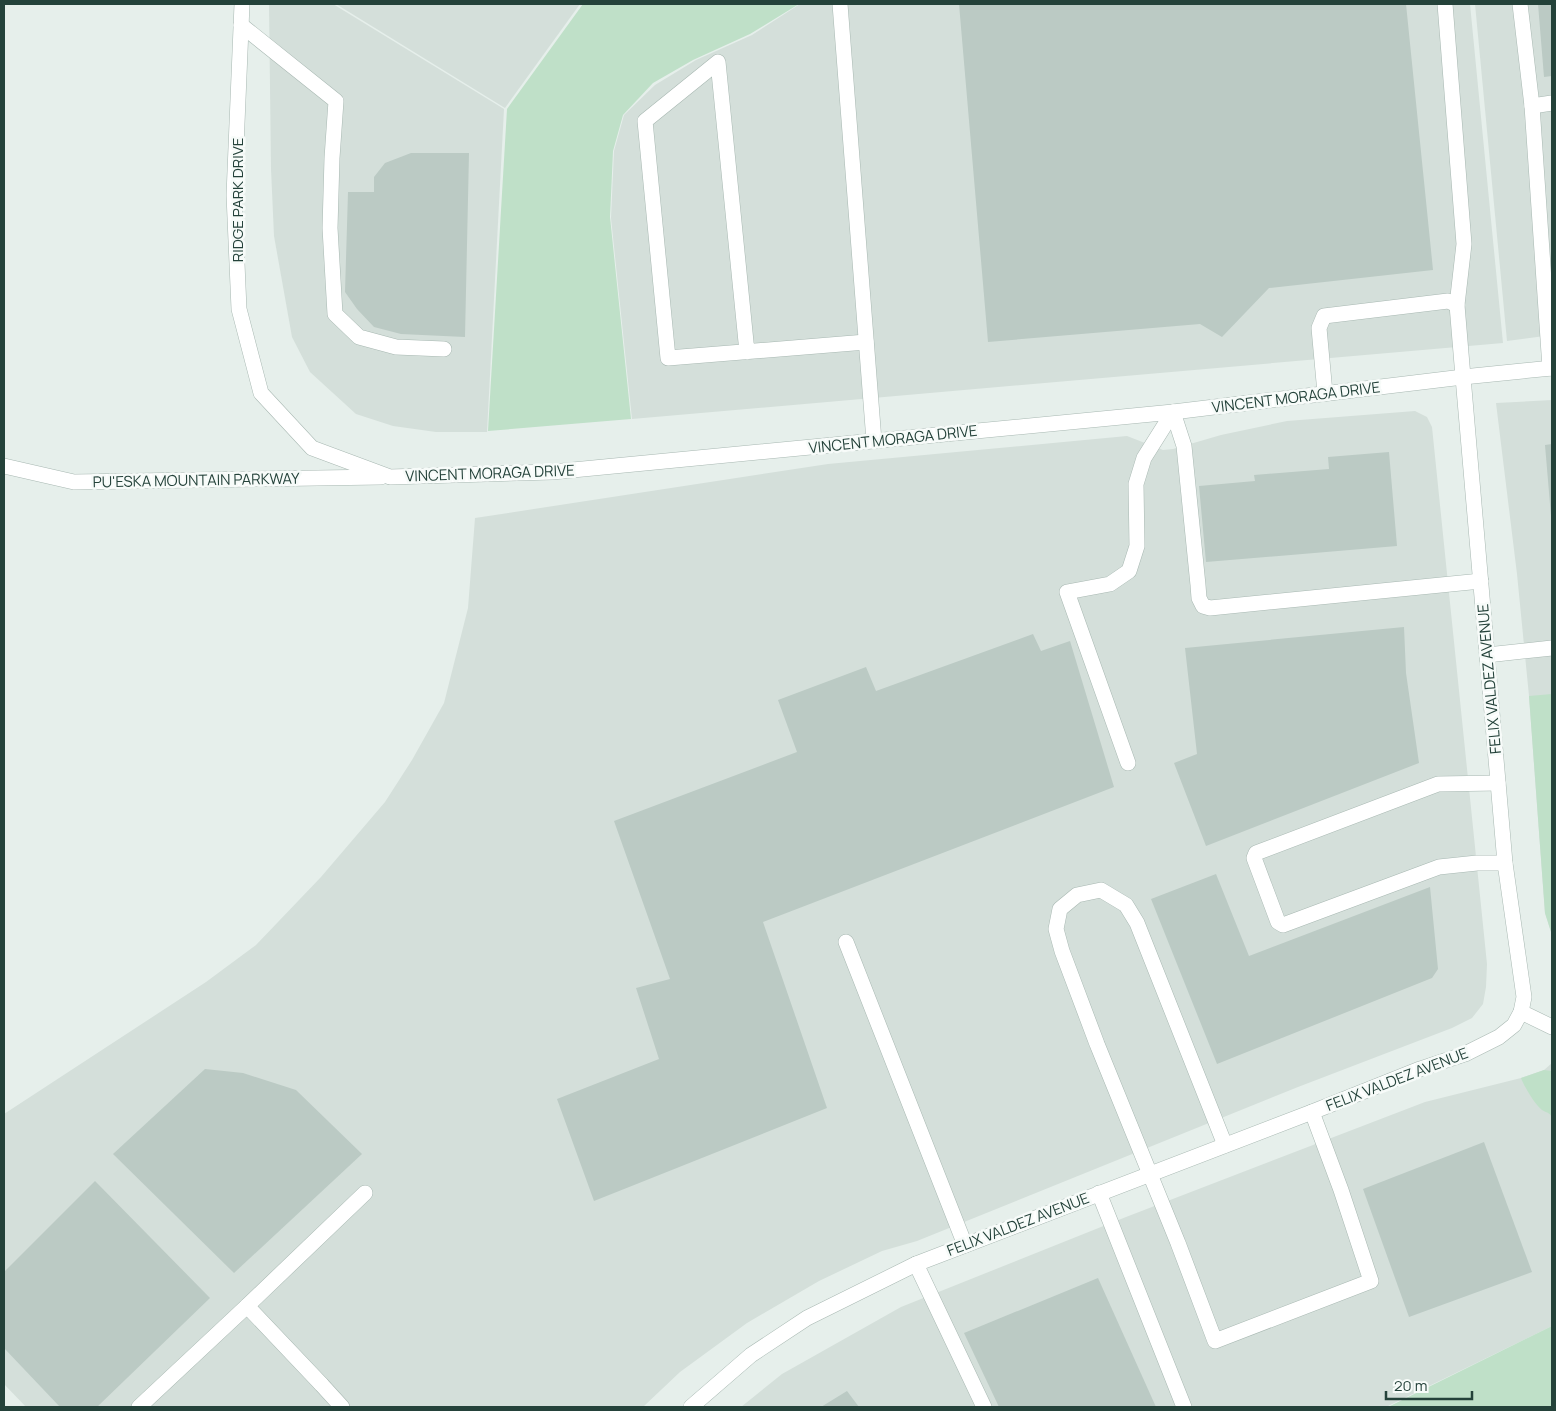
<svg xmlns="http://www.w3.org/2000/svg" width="1556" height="1411" font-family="Manrope,sans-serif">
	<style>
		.built { fill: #d4dfda }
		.green { fill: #bfe0c8 }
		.building { fill: #bbcac4 }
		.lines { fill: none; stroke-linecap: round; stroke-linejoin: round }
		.service-casing { stroke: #a8b8b2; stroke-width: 16 }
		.minor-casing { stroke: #a8b8b2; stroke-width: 16 }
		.tertiary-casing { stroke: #a8b8b2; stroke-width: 16 }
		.service { stroke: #fff; stroke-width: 15 }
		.minor { stroke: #fff; stroke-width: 15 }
		.tertiary { stroke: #fff; stroke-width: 15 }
		.labels { text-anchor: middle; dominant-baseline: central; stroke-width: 5; stroke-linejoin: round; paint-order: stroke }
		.street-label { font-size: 15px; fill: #24423a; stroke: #f7fbf9 }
	</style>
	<rect width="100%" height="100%" fill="#e6efeb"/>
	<!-- built -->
	<g class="built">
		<polygon points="269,4 333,4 504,109 487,432 436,432 393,426 356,414 310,372 292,337 274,236 271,169"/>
		<polygon points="336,4 580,4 505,108"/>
		<polygon points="800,4 1470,4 1503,343 632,419 611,218 614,151 624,115 655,85 696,60 752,35"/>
		<polygon points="1475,4 1552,4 1552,335 1507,341"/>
		<polygon points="1552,400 1552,935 1545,913 1529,696 1517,574 1496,403"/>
		<polygon points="1415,411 1427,417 1432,427 1487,964 1486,987 1483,1004 1472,1018 1452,1028 1298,1087 917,1241 882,1251 819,1281 747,1323 680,1372 643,1407 26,1407 4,1384 4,1114 206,982 256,945 321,877 385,802 412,760 444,703 468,608 475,518 828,464 1127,436 1163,450 1173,449 1221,435 1287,421"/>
		<polygon points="1552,1063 1552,1326 1386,1407 741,1407 782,1374 901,1307 1126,1217 1425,1102 1521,1078 1544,1070"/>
	</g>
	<!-- green -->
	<g class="green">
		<polygon points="583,4 799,4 750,34 693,60 653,83 623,115 613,151 610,217 631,419 488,431 507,109"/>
		<polygon points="1552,694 1552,935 1545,913 1529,696"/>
		<path d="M1544 1070 1552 1071V1097L1551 1098 1552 1117C1549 1112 1547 1113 1542 1110 1535 1105 1524 1086 1521 1078Z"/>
		<polygon points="1552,1326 1552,1407 1388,1407"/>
	</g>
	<!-- building -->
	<g class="building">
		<polygon points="959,4 1406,4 1433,270 1269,288 1222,337 1200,324 988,342"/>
		<polygon points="1538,4 1552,4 1552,76 1544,77"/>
		<polygon points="411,153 469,153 465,337 401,334 374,327 357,309 345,292 348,192 374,192 374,177 385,163"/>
		<polygon points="1552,444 1552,516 1551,516 1545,445"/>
		<polygon points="1389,452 1397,546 1206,562 1199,486 1255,481 1254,475 1329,469 1328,457"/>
		<polygon points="1404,627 1406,673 1419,763 1206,846 1174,763 1197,754 1185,648"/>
		<polygon points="1033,634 1041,651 1070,641 1114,787 763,922 827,1108 594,1201 557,1099 659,1059 636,988 670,979 614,821 797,752 778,700 866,667 876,691"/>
		<polygon points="1216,874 1249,956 1430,887 1438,969 1432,978 1217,1064 1151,899"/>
		<polygon points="205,1069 243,1073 296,1090 362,1154 234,1273 113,1154"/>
		<polygon points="1484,1142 1532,1272 1409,1317 1363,1189"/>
		<polygon points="95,1181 210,1298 97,1407 60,1407 4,1348 4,1272"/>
		<polygon points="1098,1278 1156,1407 999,1407 964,1333"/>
		<polygon points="847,1391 859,1407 821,1407"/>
	</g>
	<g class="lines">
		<defs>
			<g id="service">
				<polyline points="840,4 874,441"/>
				<polyline points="1445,4 1464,244 1457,305 1463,377"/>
				<polyline points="1520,4 1532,106"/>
				<polyline points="241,25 336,101 332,158 330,228 335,314 359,337 396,347 444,349"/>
				<polyline points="747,352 718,62 645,121 668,358 866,342"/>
				<polyline points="1550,368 1532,106 1552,103"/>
				<polyline points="1325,393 1319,328 1324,316 1448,301 1457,305"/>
				<polyline points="1173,412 1184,446 1198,585 1199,598 1203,606 1210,608 1481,581"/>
				<polyline points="1487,655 1552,648"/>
				<polyline points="1128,763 1067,592 1110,584 1129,571 1137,546 1136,484 1144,458 1173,412"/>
				<polyline points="1498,783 1438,784 1256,853 1254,858 1278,922 1283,925 1439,867 1477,863 1505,863"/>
				<polyline points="846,942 965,1245"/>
				<polyline points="1521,1012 1552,1027"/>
				<polyline points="1225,1145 1137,923 1126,905 1101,890 1077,895 1060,909 1056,929 1062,951 1097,1044 1178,1243 1215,1341 1371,1281 1341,1190 1312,1112"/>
				<polyline points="1099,1193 1184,1407"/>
				<polyline points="916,1264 984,1407"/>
				<polyline points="247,1306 365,1193"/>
				<polyline points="139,1407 247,1306 321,1384"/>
			</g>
			<polyline id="minor" points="321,1384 342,1407"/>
			<g id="tertiary">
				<polyline points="242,4 234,195 239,309 261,393 312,448 390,477 552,472 1173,412 1463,377 1552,368"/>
				<polyline points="4,466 74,482 381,477"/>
				<polyline points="691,1407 751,1355 807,1318 916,1264 1312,1112 1420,1069 1465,1054 1499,1037 1514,1025 1521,1012 1524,997 1505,863 1463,377"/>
			</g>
		</defs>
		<!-- service casing -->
		<use href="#service" class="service-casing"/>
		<!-- minor casing -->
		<use href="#minor" class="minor-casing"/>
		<!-- tertiary casing -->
		<use href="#tertiary" class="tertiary-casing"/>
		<!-- service -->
		<use href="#service" class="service"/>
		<!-- minor -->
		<use href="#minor" class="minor"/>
		<!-- tertiary -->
		<use href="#tertiary" class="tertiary"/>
	</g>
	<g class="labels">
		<!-- street labels -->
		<g class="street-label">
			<text transform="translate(237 200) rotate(-90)">RIDGE PARK DRIVE</text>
			<text transform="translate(1296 397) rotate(-7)">VINCENT MORAGA DRIVE</text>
			<text transform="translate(893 439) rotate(-6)">VINCENT MORAGA DRIVE</text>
			<text transform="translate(490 473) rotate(-2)">VINCENT MORAGA DRIVE</text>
			<text transform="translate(196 480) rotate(-1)">PU'ESKA MOUNTAIN PARKWAY</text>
			<text transform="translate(1489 679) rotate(-95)">FELIX VALDEZ AVENUE</text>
			<text transform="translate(1397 1079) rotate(-21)">FELIX VALDEZ AVENUE</text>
			<text transform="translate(1018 1224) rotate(-21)">FELIX VALDEZ AVENUE</text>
		</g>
	</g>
	<!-- border -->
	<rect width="1556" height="1411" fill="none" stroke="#24423a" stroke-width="10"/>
	<!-- scale -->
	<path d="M1386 1391v8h86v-8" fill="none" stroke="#24423a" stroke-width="2.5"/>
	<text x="1394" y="1391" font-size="15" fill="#24423a" stroke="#f7fbf9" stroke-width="4" paint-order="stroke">20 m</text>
</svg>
